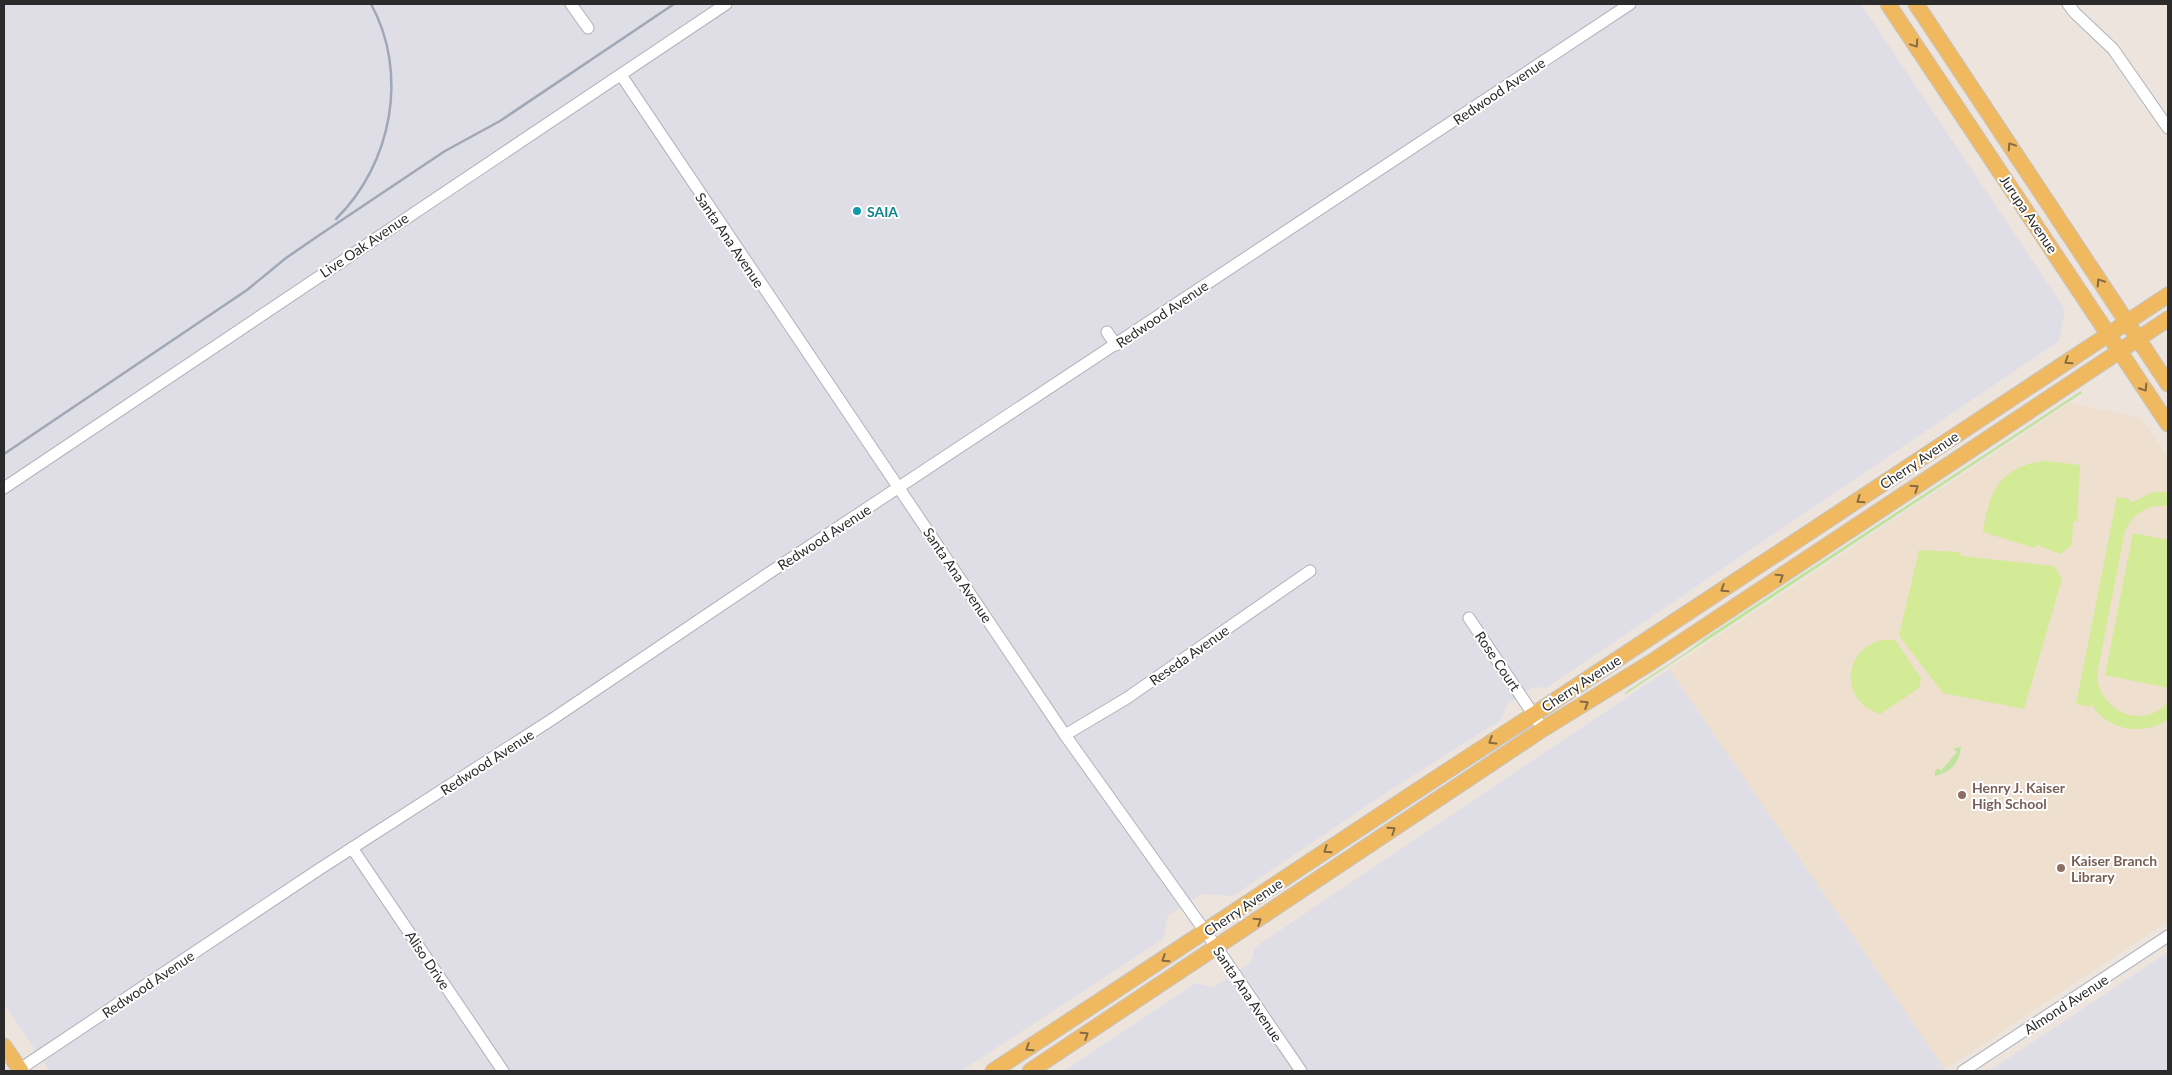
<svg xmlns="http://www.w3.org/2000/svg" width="2172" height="1075" font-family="Lato,sans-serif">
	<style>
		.industrial { fill: #dfdee6 }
		.education { fill: #eedfce }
		.green { fill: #bee39b }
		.pitch { fill: #d3ea97 }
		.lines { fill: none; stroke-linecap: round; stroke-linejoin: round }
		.minor-casing { stroke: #aeb3bb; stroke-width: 13 }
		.major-casing { stroke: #c4c4c4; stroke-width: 17 }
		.minor { stroke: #fff; stroke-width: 11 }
		.major { stroke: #f0b960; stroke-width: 15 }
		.rail { stroke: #a0a7b6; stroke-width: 2.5 }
		.oneway { stroke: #846b43 }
		.culture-dot { fill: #0f9aa8; stroke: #fff; stroke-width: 2 }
		.education-dot { fill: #8d6e63; stroke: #fff; stroke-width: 2 }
		.labels { text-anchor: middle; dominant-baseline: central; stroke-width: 4; stroke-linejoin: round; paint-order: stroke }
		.street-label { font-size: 14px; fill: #2b2b2b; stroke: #fff }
		.culture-label { font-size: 14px; font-weight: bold; fill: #0d838f; stroke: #fff; text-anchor: start }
		.education-label { font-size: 14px; font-weight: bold; fill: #785e54; stroke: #fff; text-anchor: start }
	</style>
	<rect width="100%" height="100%" fill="#ede4de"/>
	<!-- industrial -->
	<g class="industrial">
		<polygon points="4,4 1861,4 2065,309 2059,341 1546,688 1534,687 1507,705 1501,720 1392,789 1233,896 1202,894 1168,915 1163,939 961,1071 50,1071 4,1004"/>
		<polygon points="1669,669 1945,1069 1941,1071 1064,1071 1196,983 1214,987 1251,962 1255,947"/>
		<polygon points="2168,952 2168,1071 1989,1071"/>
	</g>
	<!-- education -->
	<polygon class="education" points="2070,403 2142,418 2168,458 2168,921 1945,1069 1669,669"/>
	<!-- green -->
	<g class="green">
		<path d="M2081 391 2082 393 1624 695 1625 693C1638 683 1695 649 1699 642L1700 643 1702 640Z"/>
		<path d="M1961 747C1959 763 1951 772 1935 776V771L1938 768 1941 771 1957 752 1954 749 1955 748Z"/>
	</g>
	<!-- pitch -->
	<g class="pitch">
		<path d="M2045 461 2080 465 2077 521H2073L2072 545 2060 554 2037 545 2034 548 1983 532C1989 491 2001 466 2045 461Z"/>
		<path d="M2154 492H2168V506C2149 504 2133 513 2125 531L2097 674C2098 710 2142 732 2168 702V720C2142 736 2107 731 2091 703L2090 707 2076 704 2117 497 2130 499V503Z"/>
		<polygon points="2133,533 2168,540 2168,688 2105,675"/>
		<polygon points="1919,550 1960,552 1961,556 2054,566 2062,579 2024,709 1943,693 1899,636"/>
		<path d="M1883 640H1895L1921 678 1919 688 1880 714C1840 702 1841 649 1883 640Z"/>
	</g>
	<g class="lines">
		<defs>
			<g id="minor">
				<polyline points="571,4 588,28"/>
				<polyline points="2068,4 2075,13 2113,49 2168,128"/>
				<polyline points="621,75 1065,735 1217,948 1301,1071"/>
				<polyline points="1107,332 1116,345"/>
				<polyline points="4,488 726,4"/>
				<polyline points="1469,618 1543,729"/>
				<polyline points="1065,735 1127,698 1310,571"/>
				<polyline points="352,848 503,1071"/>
				<polyline points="17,1071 318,870 551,720 769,573 1630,4"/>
				<polyline points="1963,1071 2168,936"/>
			</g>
			<g id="major">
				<polyline points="1888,4 2168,424"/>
				<polyline points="1916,4 2168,384"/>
				<polyline points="4,1046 21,1071"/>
				<path d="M993 1071C1174 953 1352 832 1533 715L2168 295"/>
				<polyline points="1030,1071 1543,729 1650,663 2168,319"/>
			</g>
		</defs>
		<!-- minor casing -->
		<use href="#minor" class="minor-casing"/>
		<!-- major casing -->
		<use href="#major" class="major-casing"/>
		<!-- minor -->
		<use href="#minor" class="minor"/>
		<!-- major -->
		<use href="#major" class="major"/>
		<!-- rail -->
		<g class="rail">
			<path d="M336 219C392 164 409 73 371 4"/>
			<polyline points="4,454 247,290 286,258 318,236 445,151 500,121 674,4"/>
		</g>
	</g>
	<!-- one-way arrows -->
	<defs><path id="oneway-chevron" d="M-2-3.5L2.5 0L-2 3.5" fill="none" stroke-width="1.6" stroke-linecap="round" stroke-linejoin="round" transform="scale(1.25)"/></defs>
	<g class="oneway">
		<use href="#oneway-chevron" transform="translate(1915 44) rotate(56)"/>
		<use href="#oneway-chevron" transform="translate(2011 146) rotate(-124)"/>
		<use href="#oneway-chevron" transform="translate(2100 282) rotate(-123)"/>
		<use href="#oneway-chevron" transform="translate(2068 361) rotate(147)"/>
		<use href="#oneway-chevron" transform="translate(2144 388) rotate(57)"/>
		<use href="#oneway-chevron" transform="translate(1915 488) rotate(-34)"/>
		<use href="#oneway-chevron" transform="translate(1860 500) rotate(146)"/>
		<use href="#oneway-chevron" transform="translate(1780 577) rotate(-33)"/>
		<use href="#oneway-chevron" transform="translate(1724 589) rotate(147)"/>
		<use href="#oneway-chevron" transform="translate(1585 704) rotate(-32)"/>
		<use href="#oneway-chevron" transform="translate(1492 741) rotate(148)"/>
		<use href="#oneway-chevron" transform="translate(1392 830) rotate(-34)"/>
		<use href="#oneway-chevron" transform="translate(1327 850) rotate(146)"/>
		<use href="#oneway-chevron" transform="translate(1258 921) rotate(-34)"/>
		<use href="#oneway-chevron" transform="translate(1165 959) rotate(147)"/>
		<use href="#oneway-chevron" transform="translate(1085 1035) rotate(-33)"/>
		<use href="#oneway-chevron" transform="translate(1029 1048) rotate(147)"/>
	</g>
	<!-- markers -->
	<circle class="culture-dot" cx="857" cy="211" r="5"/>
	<g class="education-dot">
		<circle cx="1962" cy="795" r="5"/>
		<circle cx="2061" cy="868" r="5"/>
	</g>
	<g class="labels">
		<!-- street labels -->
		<g class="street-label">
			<text transform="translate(1499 91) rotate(-34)">Redwood Avenue</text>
			<text transform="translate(2029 214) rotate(56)">Jurupa Avenue</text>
			<text transform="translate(730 240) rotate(56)">Santa Ana Avenue</text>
			<text transform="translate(364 245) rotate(-34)">Live Oak Avenue</text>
			<text transform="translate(1162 314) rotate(-34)">Redwood Avenue</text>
			<text transform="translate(1919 460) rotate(-34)">Cherry Avenue</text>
			<text transform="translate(824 537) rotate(-33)">Redwood Avenue</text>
			<text transform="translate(958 575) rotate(56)">Santa Ana Avenue</text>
			<text transform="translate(1189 655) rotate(-35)">Reseda Avenue</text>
			<text transform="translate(1498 661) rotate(56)">Rose Court</text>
			<text transform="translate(1581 683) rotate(-33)">Cherry Avenue</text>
			<text transform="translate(487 762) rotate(-33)">Redwood Avenue</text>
			<text transform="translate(1243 907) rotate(-34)">Cherry Avenue</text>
			<text transform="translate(428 960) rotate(56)">Aliso Drive</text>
			<text transform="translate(148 984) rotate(-34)">Redwood Avenue</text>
			<text transform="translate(1248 994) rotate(56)">Santa Ana Avenue</text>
			<text transform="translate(2066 1004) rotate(-33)">Almond Avenue</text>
		</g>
		<!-- culture labels -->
		<g class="culture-label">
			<text x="867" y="211">SAIA</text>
		</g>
		<!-- education labels -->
		<g class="education-label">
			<text x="1972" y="787">Henry J. Kaiser<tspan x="1972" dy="16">High School</tspan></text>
			<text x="2071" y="860">Kaiser Branch<tspan x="2071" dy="16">Library</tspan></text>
		</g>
	</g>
	<!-- border -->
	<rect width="2172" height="1075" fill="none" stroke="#2b2b2b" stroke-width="10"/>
</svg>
